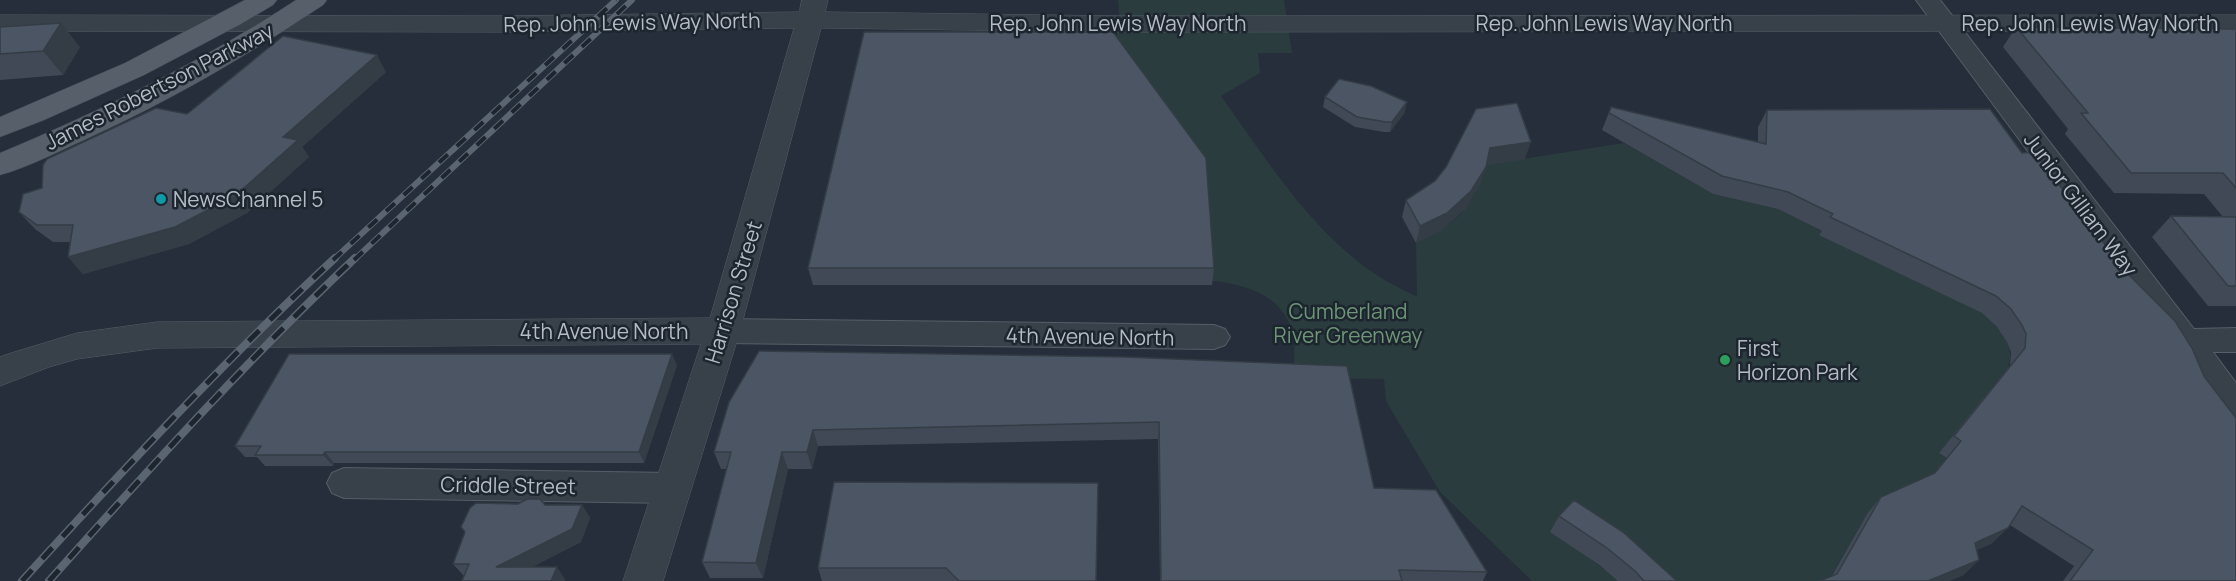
<svg xmlns="http://www.w3.org/2000/svg" width="2236" height="581" font-family="Manrope,sans-serif">
	<style>
		.green { fill: #2a3c3d }
		.lines { fill: none; stroke-linecap: round; stroke-linejoin: round }
		.minor-casing { stroke: #565e68; stroke-width: 2 }
		.tertiary-casing { stroke: #565e68; stroke-width: 1 }
		.primary-casing { stroke: #414953; stroke-width: 1 }
		.minor { fill: #38404a; fill-rule: evenodd }
		.tertiary { fill: #38404a; fill-rule: evenodd }
		.primary { fill: #565f6a; fill-rule: evenodd }
		.rail-far1-casing { stroke: #5b6471; stroke-width: 6 }
		.rail-casing { stroke: #5b6471; stroke-width: 8 }
		.rail-far1 { stroke: #1d252f; stroke-width: 4; stroke-dasharray: 12; stroke-linecap: butt }
		.rail { stroke: #1d252f; stroke-width: 5; stroke-dasharray: 15; stroke-linecap: butt }
		.wall { fill: #404955 }
		.shaded-wall { fill: #343c45 }
		.building { fill: #4b5563; stroke: #343c45; stroke-width: 1.5 }
		.culture-dot { fill: #0f9aa8; stroke: #1d252f; stroke-width: 2 }
		.leisure-dot { fill: #2e9e5b; stroke: #1d252f; stroke-width: 2 }
		.labels { text-anchor: middle; dominant-baseline: central; stroke-width: 5; stroke-linejoin: round; paint-order: stroke }
		.street-label { font-size: 21px; fill: #b4bbc6; stroke: #1d252f }
		.poi-label { font-size: 21px; fill: #b4bbc6; stroke: #1d252f; text-anchor: start }
		.park-label { font-size: 21px; fill: #6d9576; stroke: #1d252f }
	</style>
	<rect width="100%" height="100%" fill="#252e3a"/>
	<!-- green -->
	<path class="green" d="M1118 0H1284L1292 53H1258L1260 73 1221 96C1265 157 1304 221 1365 267 1381 279 1400 288 1417 297L1416 243C1453 226 1476 207 1484 165L1624 143 1713 194 1778 209 1982 313C1998 327 2017 345 2008 367L1940 453 1947 458 1920 490 1867 514 1828 581H1652L1583 553 1619 581H1532L1440 492 1386 401 1384 379 1294 378C1293 364 1296 350 1293 336 1286 297 1247 284 1212 281L1113 50 1120 24Z"/>
	<g class="lines">
		<defs>
			<g id="minor">
				<polygon points="1916,0 1940,0 2194,329 2236,328 2236,352 2213,352 2236,383 2236,420 2224,416"/>
				<polygon points="723,319 1214,325 1225,329 1230,337 1225,345 1214,349 723,343 712,339 708,331 712,323"/>
				<polygon points="344,468 673,473 685,478 690,488 685,498 673,503 344,498 332,493 327,483 332,473"/>
			</g>
			<polygon id="tertiary" points="802,0 828,0 825,12 1120,16 2236,15 2236,31 1120,32 821,28 740,331 663,581 623,581 701,344 157,348 77,359 49,367 0,386 0,357 8,354 77,333 157,322 710,318 794,28 504,32 0,31 0,15 504,16 799,12"/>
			<g id="primary">
				<polygon points="245,0 277,0 273,5 241,24 144,75 44,120 0,137 0,117 125,63"/>
				<path d="M296 0H327L323 5C247 56 168 102 84 140 57 152 29 167 0 175V153C103 110 203 61 296 0Z"/>
			</g>
		</defs>
		<!-- minor casing -->
		<use href="#minor" class="minor-casing"/>
		<!-- tertiary casing -->
		<use href="#tertiary" class="tertiary-casing"/>
		<!-- primary casing -->
		<use href="#primary" class="primary-casing"/>
		<!-- minor -->
		<use href="#minor" class="minor"/>
		<!-- tertiary -->
		<use href="#tertiary" class="tertiary"/>
		<!-- primary -->
		<use href="#primary" class="primary"/>
		<defs>
			<g id="rail-far1">
				<polyline points="333,260 616,0"/>
				<polyline points="354,260 632,0"/>
			</g>
			<g id="rail">
				<path d="M22 581C123 470 225 360 335 258"/>
				<path d="M49 581C148 470 247 360 355 258"/>
			</g>
		</defs>
		<!-- rail-far1 casing -->
		<use href="#rail-far1" class="rail-far1-casing"/>
		<!-- rail casing -->
		<use href="#rail" class="rail-casing"/>
		<!-- rail-far1 -->
		<use href="#rail-far1" class="rail-far1"/>
		<!-- rail -->
		<use href="#rail" class="rail"/>
	</g>
	<!-- wall -->
	<g class="wall">
		<polygon points="0,27 80,47 63,75 0,80"/>
		<polygon points="2016,27 2236,29 2236,306 2208,306 2152,237 2171,216 2223,217 2204,194 2114,193 2065,134 2068,129 2003,47"/>
		<polygon points="386,72 302,147 309,157 247,213 189,244 83,274 68,257 70,242 53,242 35,229 19,212 42,188"/>
		<polygon points="1325,97 1405,112 1390,132 1384,132 1355,127 1323,107"/>
		<polygon points="1611,107 1758,142 1758,127 1767,110 1990,109 2236,581 2063,581 2074,566 2010,525 1991,544 1976,550 1979,560 1962,576 1831,577 1867,514 1881,497 1933,474 1947,458 1939,453 2010,365 2011,352 2007,342 1997,327 1982,313 1819,235 1822,231 1778,209 1713,194 1602,130"/>
		<polygon points="1525,159 1486,165 1480,184 1466,208 1442,230 1416,243 1402,217 1406,200 1435,181 1446,167"/>
		<polygon points="808,268 1214,268 1212,285 813,285"/>
		<polygon points="1125,357 1374,488 1487,572 1483,581 1160,581 1158,439 818,446 812,469 788,469 763,578 710,578 702,562 727,469 721,469 714,452"/>
		<polygon points="677,365 644,463 334,463 333,466 265,466 257,457 245,457 235,446"/>
		<polygon points="1098,483 1096,581 822,581 818,568"/>
		<polygon points="545,505 582,505 590,518 581,542 532,567 565,579 464,576 453,564"/>
		<polygon points="1559,516 1677,581 1618,581 1598,564 1550,532"/>
	</g>
	<!-- shaded-wall -->
	<g class="shaded-wall">
		<polygon points="61,23 80,47 63,75 43,51"/>
		<polygon points="377,55 386,72 302,147 309,157 247,213 189,244 83,274 68,257"/>
		<polygon points="1407,102 1405,112 1390,132 1392,122"/>
		<polygon points="1531,142 1525,159 1485,165 1490,148"/>
		<polygon points="1486,167 1480,184 1466,208 1442,230 1416,243 1420,226"/>
		<polygon points="672,354 677,365 644,463 639,452"/>
		<polygon points="813,430 818,446 812,469 807,452"/>
		<polygon points="325,452 334,463 333,466 323,455"/>
		<polygon points="782,452 788,469 763,578 756,563"/>
		<polygon points="582,505 590,518 581,542 506,580 496,567"/>
		<polygon points="2008,528 1991,544 1958,558 1975,543"/>
		<polygon points="1979,560 1962,576 1950,581 1928,581"/>
		<polygon points="557,567 565,579 565,581 551,581"/>
	</g>
	<!-- building -->
	<g class="building">
		<polygon points="61,23 43,51 0,54 0,27"/>
		<polygon points="2016,27 2236,29 2236,188 2223,173 2131,173 2081,113 2088,113"/>
		<polygon points="864,32 1113,32 1206,158 1214,268 808,268"/>
		<polygon points="283,36 377,55 283,137 298,140 235,196 175,227 68,257 73,225 37,225 19,212 23,194 42,188 43,165 47,159 156,108 187,114"/>
		<polygon points="1339,79 1371,86 1407,102 1392,122 1386,122 1357,117 1325,97"/>
		<polygon points="1517,103 1531,142 1490,148 1486,167 1471,191 1447,213 1420,226 1406,200 1435,181 1446,167 1476,109"/>
		<polygon points="1611,107 1766,144 1767,110 1990,109 2022,153 2034,152 2127,273 2175,321 2192,348 2204,376 2236,418 2236,581 2070,581 2093,550 2022,506 2008,528 1975,543 1979,560 1928,581 1820,581 1837,574 1881,497 1935,473 1961,441 1954,436 2025,348 2026,334 2022,325 2011,309 1996,296 1830,217 1833,214 1788,192 1722,176 1609,113"/>
		<polygon points="2171,216 2236,217 2236,286 2228,286"/>
		<polygon points="759,351 1125,357 1347,366 1374,488 1436,490 1487,572 1399,570 1402,581 1161,581 1159,422 813,430 807,452 782,452 756,563 702,562 731,452 714,452 729,402"/>
		<polygon points="289,354 672,354 639,452 325,452 323,455 255,455 261,446 235,446"/>
		<polygon points="834,482 1098,483 1096,581 959,581 946,568 818,568"/>
		<polygon points="527,499 540,499 545,505 582,505 572,529 496,567 557,567 551,581 462,581 469,564 453,564 465,532 461,527 470,508 476,503 518,504"/>
		<polygon points="1574,500 1623,532 1677,581 1644,581 1635,571 1607,548 1559,516"/>
	</g>
	<!-- markers -->
	<circle class="culture-dot" cx="161" cy="199" r="6"/>
	<circle class="leisure-dot" cx="1725" cy="360" r="6"/>
	<g class="labels">
		<!-- street labels -->
		<g class="street-label">
			<text transform="translate(632 22) rotate(-1)">Rep. John Lewis Way North</text>
			<text x="1118" y="23">Rep. John Lewis Way North</text>
			<text x="1604" y="23">Rep. John Lewis Way North</text>
			<text x="2090" y="23">Rep. John Lewis Way North</text>
			<text transform="translate(159 86) rotate(-27)">James Robertson Parkway</text>
			<text transform="translate(2081 204) rotate(53)">Junior Gilliam Way</text>
			<text transform="translate(733 292) rotate(-73)">Harrison Street</text>
			<text x="604" y="331">4th Avenue North</text>
			<text transform="translate(1090 336) rotate(1)">4th Avenue North</text>
			<text transform="translate(508 485) rotate(1)">Criddle Street</text>
		</g>
		<!-- poi labels -->
		<g class="poi-label">
			<text x="173" y="199">NewsChannel 5</text>
			<text x="1737" y="348">First<tspan x="1737" dy="24">Horizon Park</tspan></text>
		</g>
		<!-- park labels -->
		<g class="park-label">
			<text x="1348" y="311">Cumberland<tspan x="1348" dy="24">River Greenway</tspan></text>
		</g>
	</g>
</svg>
